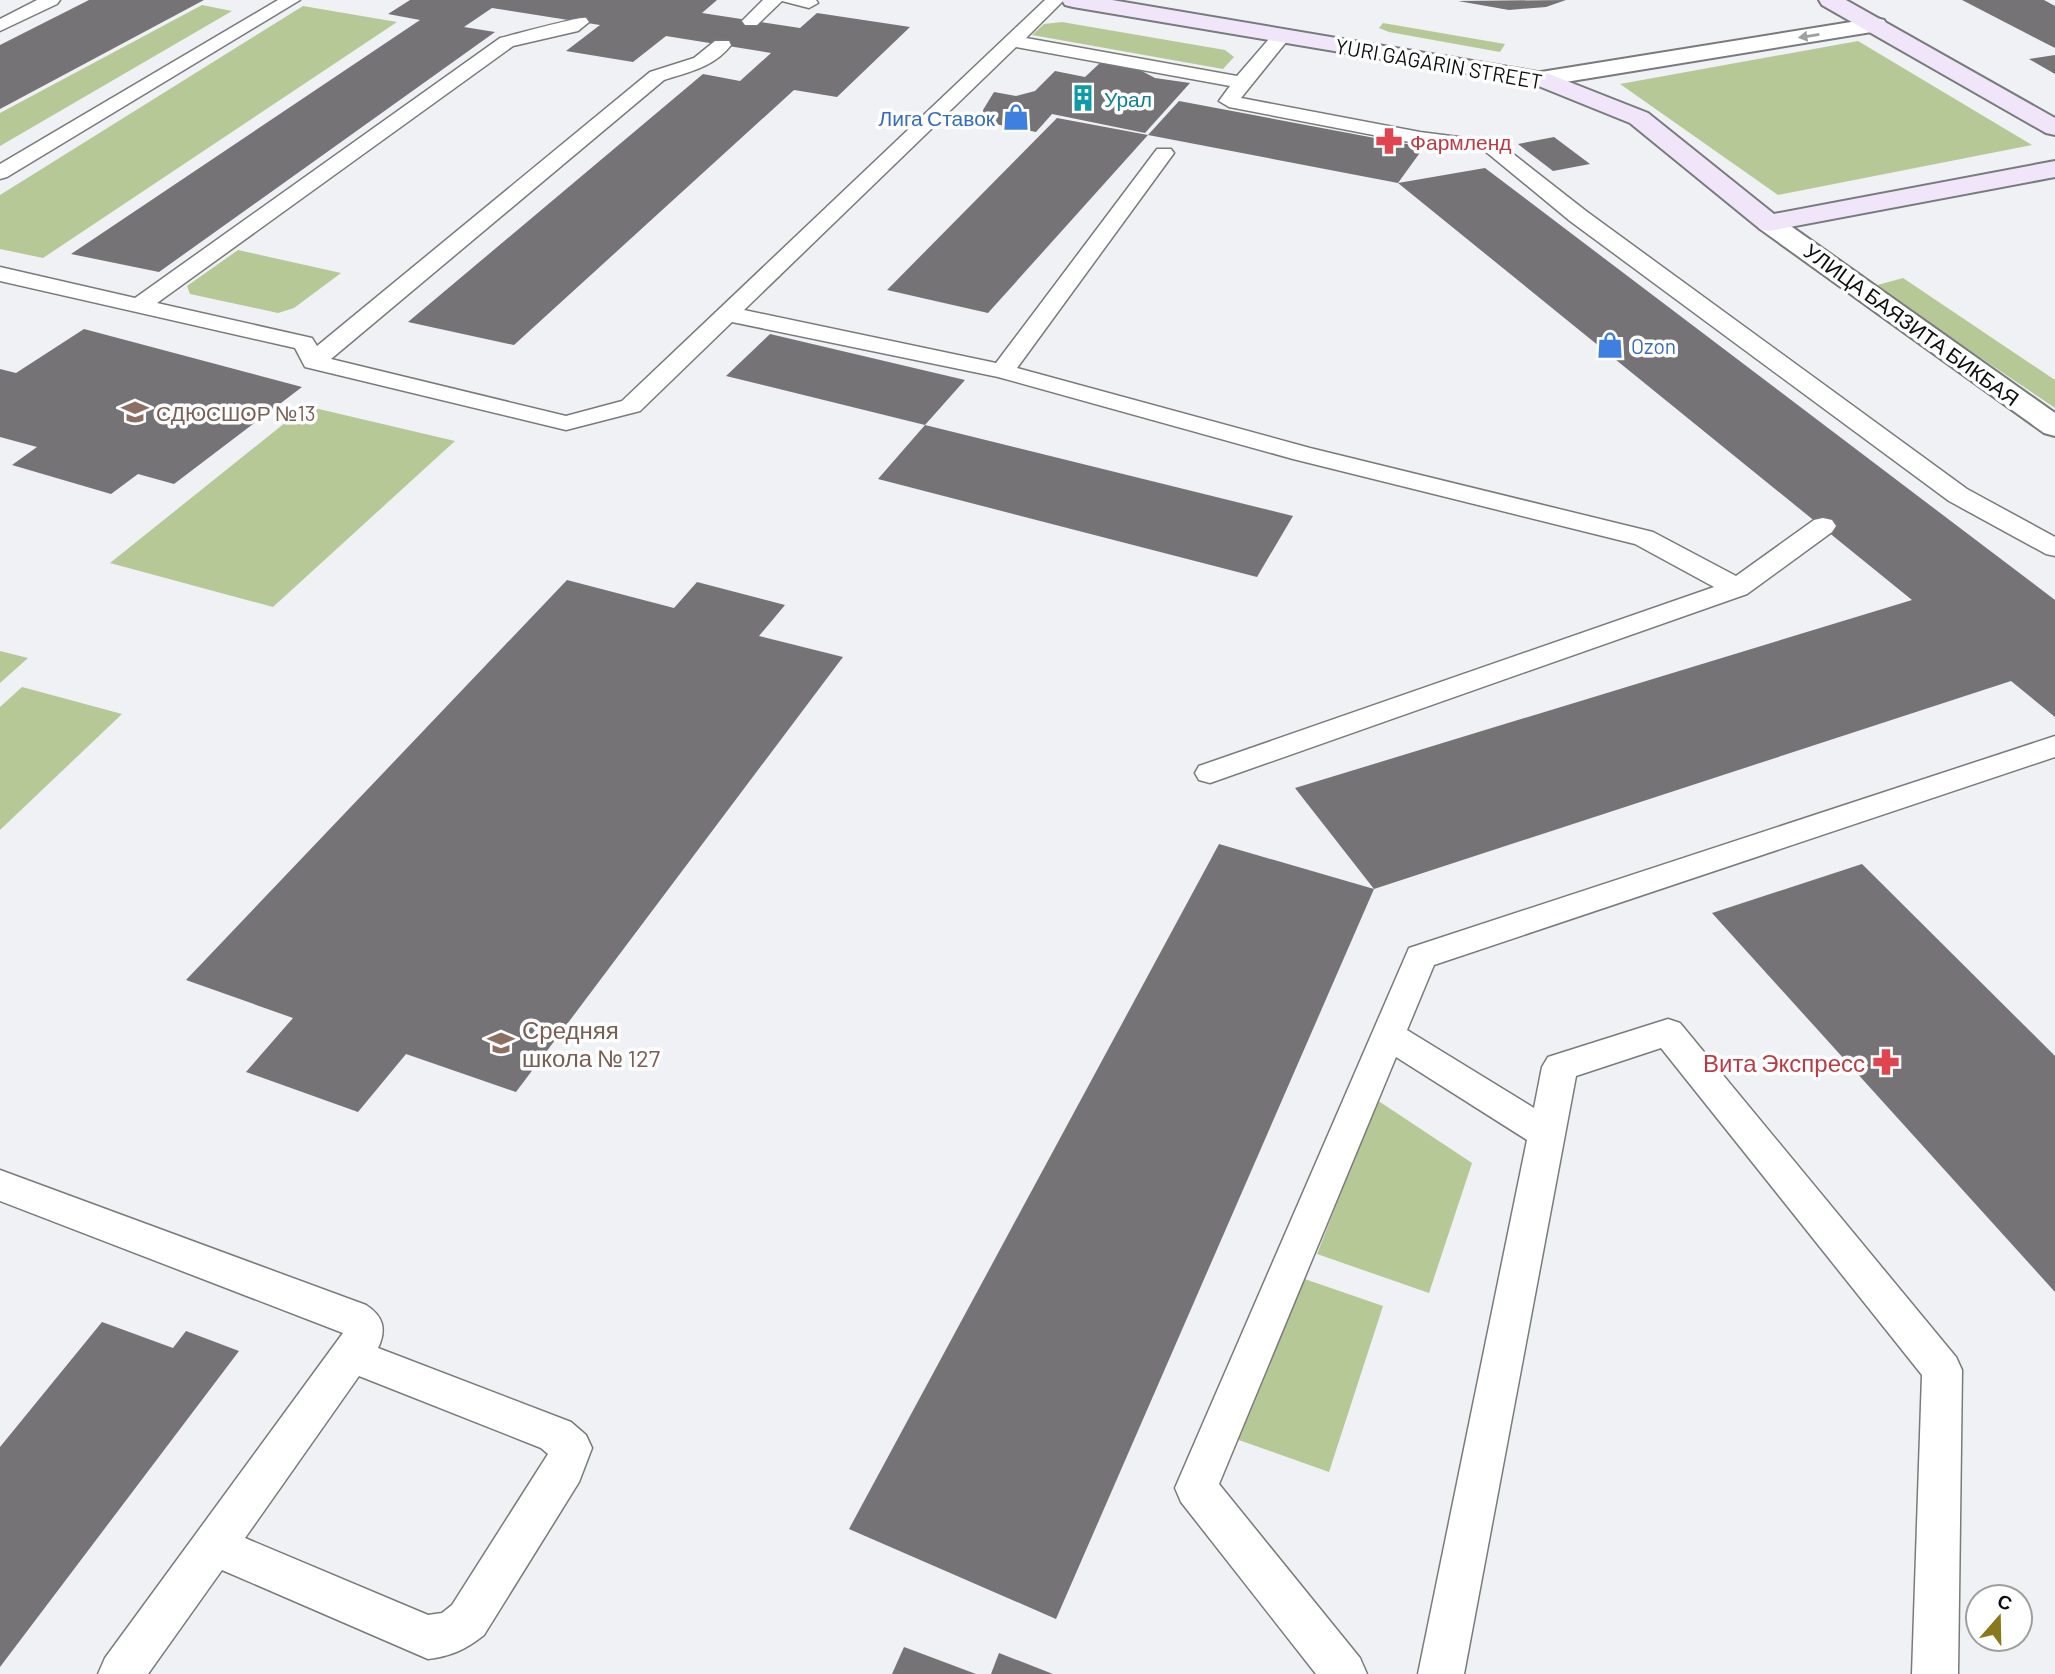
<svg xmlns="http://www.w3.org/2000/svg" width="2055" height="1674" font-family="Barlow,sans-serif">
	<style>
		.green { fill: #b7c897 }
		.building { fill: #757375 }
		.lines { fill: none; stroke-linecap: round; stroke-linejoin: round }
		.service-casing { stroke: #797a7c; stroke-width: 3 }
		.minor-casing { stroke: #797a7c; stroke-width: 4 }
		.secondary-casing { stroke: #797a7c; stroke-width: 4 }
		.service { fill: #fff; fill-rule: evenodd }
		.minor { fill: #fff; fill-rule: evenodd }
		.secondary { fill: #f1e6f9; fill-rule: evenodd }
		.oneway { fill: #9e9f9f }
		.labels { text-anchor: middle; dominant-baseline: central; stroke-width: 7; stroke-linejoin: round; paint-order: stroke }
		.far-street-label { font-size: 21px; fill: #0d0e0f; stroke: #fff }
		.far-culture-label { font-size: 21px; fill: #0d838f; stroke: #fff; text-anchor: start }
		.far-shop-label { font-size: 21px; fill: #366cbe; stroke: #fff; text-anchor: end }
		.far-health-label { font-size: 21px; fill: #be3a42; stroke: #fff; text-anchor: start }
		.far-education-label { font-size: 21px; fill: #785e54; stroke: #fff; text-anchor: start }
		.education-label { font-size: 24px; fill: #785e54; stroke: #fff; text-anchor: start }
		.health-label { font-size: 24px; fill: #be3a42; stroke: #fff; text-anchor: end }
	</style>
	<rect width="100%" height="100%" fill="#eff1f4"/>
	<!-- green -->
	<g class="green">
		<polygon points="202,5 232,11 0,146 0,113"/>
		<polygon points="303,6 397,22 43,258 0,249 0,195"/>
		<polygon points="1062,22 1225,50 1234,57 1223,69 1032,35 1044,24"/>
		<polygon points="1383,23 1505,44 1500,52 1389,32 1379,28"/>
		<polygon points="1858,41 2032,145 1778,195 1620,84"/>
		<polygon points="238,250 341,273 294,308 278,313 190,294 187,286"/>
		<polygon points="1903,278 2055,380 2055,408 1874,286"/>
		<polygon points="306,406 455,441 273,607 110,563"/>
		<polygon points="0,651 28,658 0,683"/>
		<polygon points="22,687 122,714 0,830 0,707"/>
		<polygon points="1377,1100 1472,1163 1429,1293 1317,1254"/>
		<polygon points="1296,1276 1383,1306 1329,1472 1236,1439"/>
	</g>
	<!-- building -->
	<g class="building">
		<polygon points="89,0 204,0 0,109 0,45"/>
		<polygon points="410,0 717,0 702,13 800,28 817,13 910,27 837,97 794,90 514,345 408,322 703,74 740,81 771,53 666,36 633,62 566,51 600,25 492,8 464,27 495,32 159,272 71,254 420,20 388,14"/>
		<polygon points="1566,0 1546,7 1509,10 1458,1"/>
		<polygon points="1962,0 2044,0 2055,6 2055,48"/>
		<polygon points="2055,55 2055,74 2029,59"/>
		<polygon points="1101,62 1136,68 1155,78 1190,83 1145,133 1052,114 1036,132 985,122 983,110 994,92 1016,96 1035,91 1055,71 1085,77"/>
		<polygon points="1179,101 1412,145 1424,147 1398,183 1148,135"/>
		<polygon points="1057,118 1148,135 988,313 887,290"/>
		<polygon points="1554,137 1590,164 1553,171 1518,144"/>
		<polygon points="1485,168 2055,600 2055,717 2011,681 1374,889 1056,1619 849,1529 1219,844 1374,889 1295,788 1912,600 1398,183"/>
		<polygon points="84,329 302,387 174,484 138,474 111,494 12,465 37,447 0,437 0,369 16,373"/>
		<polygon points="770,334 965,380 925,425 1293,516 1257,577 878,479 925,425 726,376"/>
		<polygon points="567,580 674,608 697,582 785,605 759,636 843,657 516,1092 406,1054 358,1112 246,1072 293,1018 186,980"/>
		<polygon points="1862,864 2055,1056 2055,1292 1712,913"/>
		<polygon points="102,1322 173,1348 186,1331 239,1351 0,1667 0,1447"/>
		<polygon points="904,1647 976,1674 892,1674"/>
		<polygon points="999,1653 1053,1674 991,1674"/>
	</g>
	<g class="lines">
		<defs>
			<g id="service">
				<polygon points="37,0 60,0 57,4 0,31 0,19"/>
				<polygon points="278,0 300,0 7,177 0,179 0,164"/>
				<polygon points="763,0 816,0 818,3 809,8 782,1 757,25 745,25 742,21"/>
				<path d="M1045 0H1064L1026 38 1237 76 1275 32 1282 30 1291 36 1241 98 1420 132 1498 142 1586 211 1967 489 2055 537V556L2046 554 1949 501 1570 221 1485 151 1420 144 1229 107 1219 101 1230 86 1016 47 744 310 996 363 1157 149H1171L1174 153 1017 368 1310 448 1653 532 1736 576 1814 520 1823 518 1832 520 1836 526 1832 532 1747 594 1210 783 1199 780 1195 773 1199 766 1714 587 1635 544 1293 459 998 377 732 322 640 411 566 430 305 367 295 348 0 281V267L135 298 500 38C514 35 580 16 586 18L589 22 578 31 513 46 157 303 312 338 317 346 650 72 694 58 715 41H729L731 45C714 67 689 72 664 80L331 359 566 416 622 401Z"/>
				<polygon points="2055,736 2055,757 1434,965 1407,1030 1534,1108 1542,1067 1548,1057 1668,1019 1680,1023 1956,1357 1962,1370 1958,1674 1912,1674 1922,1375 1661,1048 1576,1076 1464,1674 1418,1674 1527,1140 1396,1057 1219,1484 1360,1658 1367,1674 1316,1674 1181,1502 1175,1488 1409,948"/>
				<path d="M0 1170 366 1305C383 1316 387 1329 378 1348L571 1422 586 1435 592 1448 579 1482 484 1635C465 1650 451 1656 428 1659L222 1570 148 1674H98L105 1658 343 1333 0 1201ZM359 1376 541 1448 548 1454 452 1605 442 1613 428 1615 245 1538Z"/>
			</g>
			<g id="minor">
				<polygon points="1876,18 1884,20 1887,25 1884,30 1541,86 1533,84 1529,79 1533,74 1541,72"/>
				<polygon points="1769,215 1778,217 2055,413 2055,436 2044,433 1760,229 1756,223 1760,217"/>
			</g>
			<g id="secondary">
				<polygon points="1062,0 1112,0 1549,74 1648,113 1774,214 2055,161 2055,177 1769,231 1760,229 1630,123 1536,85 1073,7 1065,5"/>
				<polygon points="1819,0 1846,0 2055,118 2055,135 2046,133 1822,5"/>
			</g>
		</defs>
		<!-- service casing -->
		<use href="#service" class="service-casing"/>
		<!-- minor casing -->
		<use href="#minor" class="minor-casing"/>
		<!-- secondary casing -->
		<use href="#secondary" class="secondary-casing"/>
		<!-- service -->
		<use href="#service" class="service"/>
		<!-- minor -->
		<use href="#minor" class="minor"/>
		<!-- secondary -->
		<use href="#secondary" class="secondary"/>
	</g>
	<!-- one-way arrows -->
	<defs><path id="oneway-solid" d="M-6-.8H1V-3.2L6.5 0L1 3.2V.8H-6Z" transform="scale(1.75)"/></defs>
	<use class="oneway" href="#oneway-solid" transform="translate(1809 36) rotate(171)"/>
	<!-- icons -->
	<defs>
		<symbol id="building-bare" viewBox="-9 -9 18 18"><path d="M-4-6H4V6H1V3H-1V6H-4ZM-2.5-4.3h1.7v1.8h-1.7ZM.8-4.3h1.7v1.8H.8ZM-2.5-1h1.7V.8h-1.7ZM.8-1h1.7V.8H.8Z" fill="#0f9aa8" stroke="#fff" stroke-width="2.5" paint-order="stroke"/></symbol>
		<symbol id="shop-bare" viewBox="-9 -9 18 18"><path d="M-5-2.5h2.3a2.7 3.5 0 0 1 5.4 0H5L5.5 6h-11ZM-1.5-2.5h3a1.5 2.3 0 0 0-3 0Z" fill="#3f7fe0" stroke="#fff" stroke-width="2.5" paint-order="stroke"/></symbol>
		<symbol id="pharmacy-bare" viewBox="-9 -9 18 18"><path d="M-2-6h4v4h4v4h-4v4h-4v-4h-4v-4h4Z" fill="#e0444e" stroke="#fff" stroke-width="2.5" paint-order="stroke"/></symbol>
		<symbol id="school-bare" viewBox="-9 -9 18 18"><path d="M0-5L7-2L0 1L-7-2ZM-4 1L0 2.5L4 1V4Q0 6-4 4Z" fill="#8d6e63" stroke="#fff" stroke-width="2.5" paint-order="stroke"/></symbol>
	</defs>
	<g fill-rule="evenodd">
		<use href="#building-bare" x="1064" y="79" width="38" height="38"/>
		<use href="#shop-bare" x="997" y="98" width="38" height="38"/>
		<use href="#pharmacy-bare" x="1370" y="122" width="38" height="38"/>
		<use href="#shop-bare" x="1591" y="326" width="38" height="38"/>
		<use href="#school-bare" x="116" y="393" width="38" height="38"/>
		<use href="#school-bare" x="482" y="1024" width="38" height="38"/>
		<use href="#pharmacy-bare" x="1867" y="1043" width="38" height="38"/>
	</g>
	<g class="labels">
		<!-- far-street labels -->
		<g class="far-street-label">
			<text transform="translate(1439 63) rotate(10)">YURI GAGARIN STREET</text>
			<text transform="translate(1912 324) rotate(36)">УЛИЦА БАЯЗИТА БИКБАЯ</text>
		</g>
		<!-- far-culture labels -->
		<g class="far-culture-label">
			<text x="1104" y="98">Урал</text>
		</g>
		<!-- far-shop labels -->
		<g class="far-shop-label">
			<text x="995" y="117">Лига Ставок</text>
			<text x="1631" y="345" text-anchor="start">Ozon</text>
		</g>
		<!-- far-health labels -->
		<g class="far-health-label">
			<text x="1410" y="141">Фармленд</text>
		</g>
		<!-- far-education labels -->
		<g class="far-education-label">
			<text x="156" y="412">СДЮСШОР №13</text>
		</g>
		<!-- education labels -->
		<g class="education-label">
			<text x="522" y="1029">Средняя<tspan x="522" dy="28">школа № 127</tspan></text>
		</g>
		<!-- health labels -->
		<g class="health-label">
			<text x="1865" y="1062">Вита Экспресс</text>
		</g>
	</g>
	<!-- north arrow -->
	<g transform="translate(1999 1618) rotate(20)"><circle r="33" fill="#ffffff" stroke="#9e9f9f" stroke-width="2"/>
	<path d="M0-5L12 26L0 18L-12 26Z" fill="#88791d"/>
	<text y="-10" font-size="19" font-weight="bold" text-anchor="middle" fill="#0d0e0f">С</text>
	</g>
</svg>
